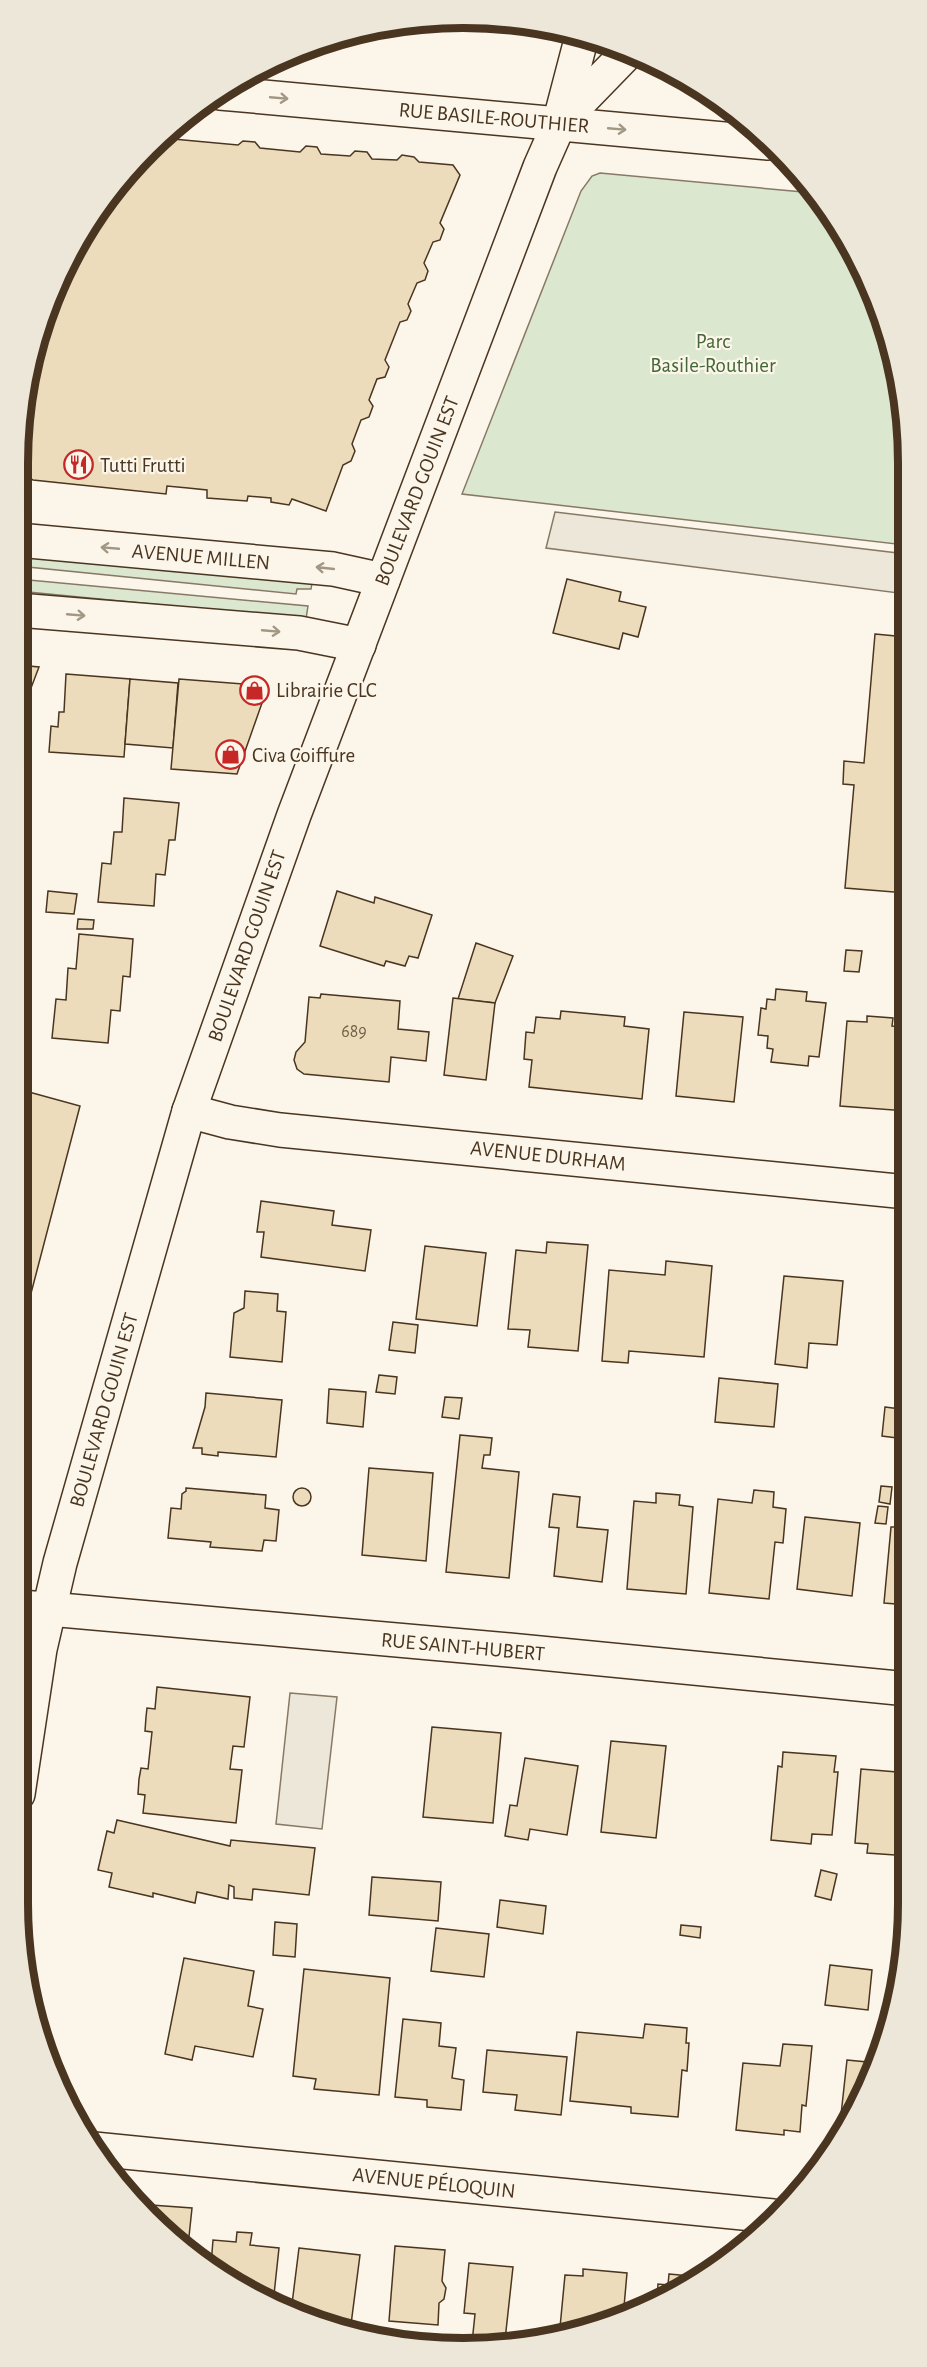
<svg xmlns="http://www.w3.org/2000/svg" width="927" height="2367" font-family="'Alegreya Sans',sans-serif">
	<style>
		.green { fill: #dce7d0; stroke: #887966; stroke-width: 1.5 }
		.parking { fill: #ede7d9; stroke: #887966; stroke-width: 1.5 }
		.building { fill: #ecdcbc; stroke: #4a3520; stroke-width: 1.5 }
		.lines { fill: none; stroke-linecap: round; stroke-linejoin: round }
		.minor-casing { stroke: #4a3520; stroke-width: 36 }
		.tertiary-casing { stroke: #4a3520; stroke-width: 36 }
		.minor { stroke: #fbf6e9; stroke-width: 33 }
		.tertiary { stroke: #fbf6e9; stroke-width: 33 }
		.oneway { stroke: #a29684 }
		.labels { text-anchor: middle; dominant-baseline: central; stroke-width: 4.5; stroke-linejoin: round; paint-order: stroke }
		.number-label { font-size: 18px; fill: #725f47 }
		.street-label { font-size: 21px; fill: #4a3520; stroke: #fbf6e9 }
		.park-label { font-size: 21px; fill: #436837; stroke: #fbf6e9 }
		.poi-label { font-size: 21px; fill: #4a3520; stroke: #fbf6e9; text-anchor: start }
		.rim { fill: none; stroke: #4a3520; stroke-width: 8 }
	</style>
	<rect width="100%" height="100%" fill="#fbf6e9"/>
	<!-- green -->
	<g class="green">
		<polygon points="600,173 814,193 863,267 905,405 905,545 462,494 581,191 592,176"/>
		<polygon points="18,556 312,583 311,589 297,589 296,594 18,566"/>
		<polygon points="18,579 308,606 306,619 18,591"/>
	</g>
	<!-- parking -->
	<g class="parking">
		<polygon points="555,512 906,554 906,594 546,548"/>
		<polygon points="290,1693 337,1697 322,1829 276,1824"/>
	</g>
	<!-- building -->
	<g class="building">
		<polygon points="162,138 238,145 243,141 255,142 260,148 300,152 306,146 317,147 321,154 350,156 355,151 367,152 372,159 397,160 402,155 414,157 419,162 453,165 460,175 440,223 444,229 440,240 433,242 424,263 428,271 425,280 417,283 408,304 411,311 407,320 400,322 385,360 389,367 385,377 377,379 369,400 373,406 369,417 361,420 352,444 355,451 351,461 343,465 326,511 292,499 289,505 271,502 271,498 248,496 247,501 207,498 207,490 188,488 167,486 166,494 33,480 26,475 20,463 18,463 42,321 78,241 128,170"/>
		<polygon points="567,579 621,592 619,601 646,607 638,637 623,633 619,649 553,633"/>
		<polygon points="875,634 906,637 906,893 845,888 854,785 843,784 844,761 864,763"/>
		<polygon points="18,665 39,667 20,717 18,716"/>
		<polygon points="66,674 130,679 124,757 49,752 51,726 58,727 59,712 64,712"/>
		<polygon points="130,679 178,683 173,748 125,744"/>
		<polygon points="179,679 268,686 237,774 171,769"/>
		<polygon points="124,798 179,803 175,840 169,840 165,875 156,874 154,906 98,902 102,863 111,864 114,832 122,832"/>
		<polygon points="48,891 77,894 74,914 46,912"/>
		<polygon points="337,891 374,903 375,897 432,915 418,958 409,956 405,966 386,961 384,966 320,946"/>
		<polygon points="78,919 94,920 93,929 77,929"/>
		<polygon points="79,934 133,939 130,977 123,976 120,1011 111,1010 108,1043 52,1038 56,999 66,1000 68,968 76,969"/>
		<polygon points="476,943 513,956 495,1003 458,999"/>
		<polygon points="846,950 862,951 859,972 844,971"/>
		<polygon points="776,989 807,992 806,1001 826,1003 819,1057 809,1056 808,1066 771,1062 773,1049 767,1048 768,1036 758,1035 761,1008 766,1009 767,999 775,1000"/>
		<polygon points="321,994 400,1001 398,1029 429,1032 426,1061 391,1057 389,1082 304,1074 297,1069 294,1060 296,1052 305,1042 309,997 320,998"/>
		<polygon points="453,998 495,1003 486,1080 444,1075"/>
		<polygon points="561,1011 625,1017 624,1026 649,1029 642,1099 529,1087 532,1060 524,1059 526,1032 534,1033 536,1017 560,1019"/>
		<polygon points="684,1012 743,1017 734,1102 676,1096"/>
		<polygon points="867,1016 893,1018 892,1026 907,1027 907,1111 840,1106 847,1021 867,1022"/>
		<polygon points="18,1089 80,1106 18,1343"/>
		<polygon points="261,1201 334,1211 332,1225 371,1230 365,1271 261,1257 264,1232 257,1232"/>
		<polygon points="547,1242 588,1245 578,1351 528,1347 530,1330 508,1329 516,1250 546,1253"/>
		<polygon points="425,1246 486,1253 477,1326 416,1319"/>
		<polygon points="666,1261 712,1266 704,1357 629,1351 628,1363 602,1361 609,1270 665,1275"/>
		<polygon points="784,1276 843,1281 837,1345 809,1343 807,1368 775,1364"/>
		<polygon points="245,1291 278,1294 277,1311 286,1312 282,1362 230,1357 234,1313 244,1308"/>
		<polygon points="393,1322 418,1325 415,1353 389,1350"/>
		<polygon points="379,1375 397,1377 395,1394 376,1392"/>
		<polygon points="719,1378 778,1384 774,1427 715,1422"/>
		<polygon points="329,1389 366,1392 363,1427 327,1423"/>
		<polygon points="206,1393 282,1400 276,1457 218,1452 218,1456 202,1454 202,1448 193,1448 205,1407"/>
		<polygon points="445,1397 462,1398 459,1419 442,1417"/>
		<polygon points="885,1407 908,1410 905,1439 882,1436"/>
		<polygon points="460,1435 492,1438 490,1455 484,1455 482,1468 519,1472 509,1578 446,1572"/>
		<polygon points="369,1468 433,1473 426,1561 362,1555"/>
		<polygon points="881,1486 892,1487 890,1504 879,1502"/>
		<circle cx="302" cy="1497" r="9"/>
		<polygon points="186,1488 266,1495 265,1508 279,1510 276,1541 264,1540 262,1551 210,1547 211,1542 168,1538 171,1508 181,1509 182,1494 186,1491"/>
		<polygon points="754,1490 774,1492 773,1507 786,1509 783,1543 775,1542 769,1599 709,1593 718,1499 752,1503"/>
		<polygon points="656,1493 680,1495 679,1505 693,1507 686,1594 627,1589 634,1501 656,1503"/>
		<polygon points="553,1494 580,1497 577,1527 608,1530 602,1582 554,1576 559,1528 549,1527"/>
		<polygon points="878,1506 888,1507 886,1524 875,1523"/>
		<polygon points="805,1517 860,1523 852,1596 797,1589"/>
		<polygon points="897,1520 908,1521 908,1605 884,1603 891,1527 896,1527"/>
		<polygon points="157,1687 250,1697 244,1747 233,1746 230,1769 242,1770 236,1823 143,1813 145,1795 138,1794 139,1779 141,1768 148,1769 152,1732 145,1731 146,1717 147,1708 155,1709"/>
		<polygon points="432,1727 501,1733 493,1823 423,1817"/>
		<polygon points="611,1741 666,1746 656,1838 601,1832"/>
		<polygon points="783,1752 836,1756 834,1772 838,1772 832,1835 812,1834 811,1844 771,1840 778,1766 782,1767"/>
		<polygon points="525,1758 578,1766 567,1835 530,1829 528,1840 505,1836 510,1805 517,1806"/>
		<polygon points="861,1769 909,1773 909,1856 867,1853 868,1844 855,1843"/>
		<polygon points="117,1820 230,1846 231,1840 315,1848 309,1895 253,1889 252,1900 234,1898 234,1887 229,1885 228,1899 197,1892 195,1903 153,1893 153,1897 109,1887 112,1873 98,1870 107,1831 114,1833"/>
		<polygon points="821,1870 837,1874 831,1900 815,1896"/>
		<polygon points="372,1877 441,1882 438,1921 369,1915"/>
		<polygon points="500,1900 546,1906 543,1934 497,1927"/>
		<polygon points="275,1922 297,1924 295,1957 273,1955"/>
		<polygon points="681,1925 701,1927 700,1938 680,1935"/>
		<polygon points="436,1928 489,1934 484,1977 431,1971"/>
		<polygon points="184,1958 254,1971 248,2006 263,2009 253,2057 195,2046 192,2060 165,2054"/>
		<polygon points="830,1965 872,1970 868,2010 825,2005"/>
		<polygon points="304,1969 390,1978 379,2095 314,2089 316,2079 293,2076"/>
		<polygon points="403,2019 441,2023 439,2046 456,2048 452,2078 464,2080 461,2110 427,2107 427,2100 395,2097"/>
		<polygon points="645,2024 687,2028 686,2043 689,2043 687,2071 682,2070 678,2117 631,2113 631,2107 570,2101 577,2032 643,2038"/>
		<polygon points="783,2044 812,2046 806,2106 802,2105 800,2132 784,2130 784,2135 736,2130 743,2063 780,2066"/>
		<polygon points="487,2050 567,2057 561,2115 515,2110 517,2095 483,2092"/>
		<polygon points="847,2060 877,2063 839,2133"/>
		<polygon points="151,2205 192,2208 188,2246 150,2215"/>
		<polygon points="237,2232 252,2233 250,2245 279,2248 273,2304 241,2289 211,2265 213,2240 236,2242"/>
		<polygon points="395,2246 445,2250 442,2281 446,2288 444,2299 439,2303 438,2325 389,2321"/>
		<polygon points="299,2248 360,2255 350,2332 321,2325 291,2312"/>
		<polygon points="469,2263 513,2267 505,2340 472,2343 475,2314 464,2313"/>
		<polygon points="583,2269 627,2273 623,2318 559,2338 565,2275 583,2276"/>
		<polygon points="669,2274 701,2277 701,2280 649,2307 650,2300 657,2300 658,2284 668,2285"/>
	</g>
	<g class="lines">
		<defs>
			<g id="minor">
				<polyline points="220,93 768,143"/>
				<polyline points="18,540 333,569 383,580"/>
				<polyline points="18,610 299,633 359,645"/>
				<polyline points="189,1111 230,1122 280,1130 907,1192"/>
				<polyline points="49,1609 509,1650 908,1689"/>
				<polyline points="94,2149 773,2216"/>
			</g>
			<g id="tertiary">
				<polyline points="560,122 628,52"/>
				<polyline points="18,1607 49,1609"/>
				<polyline points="18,1794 40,1649 60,1563 189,1111 294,815 540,167 559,124 582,36"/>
			</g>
		</defs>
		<!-- minor casing -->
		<use href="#minor" class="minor-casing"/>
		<!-- tertiary casing -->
		<use href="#tertiary" class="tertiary-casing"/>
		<!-- minor -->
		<use href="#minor" class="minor"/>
		<!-- tertiary -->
		<use href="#tertiary" class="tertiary"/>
	</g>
	<!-- one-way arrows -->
	<defs><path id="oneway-shaft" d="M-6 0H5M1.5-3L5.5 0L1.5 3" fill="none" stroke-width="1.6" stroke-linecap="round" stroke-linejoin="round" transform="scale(1.5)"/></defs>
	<g class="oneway">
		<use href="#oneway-shaft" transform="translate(279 98) rotate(5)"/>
		<use href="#oneway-shaft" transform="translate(617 129) rotate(5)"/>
		<use href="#oneway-shaft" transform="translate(110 548) rotate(-175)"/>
		<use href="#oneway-shaft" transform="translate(325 568) rotate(-174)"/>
		<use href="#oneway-shaft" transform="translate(76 615) rotate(5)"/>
		<use href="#oneway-shaft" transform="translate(271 631) rotate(5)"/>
	</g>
	<!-- icons -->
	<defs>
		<symbol id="restaurant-ring" viewBox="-11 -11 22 22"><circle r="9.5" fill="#fbf6e9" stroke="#c62828" stroke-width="1.5"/><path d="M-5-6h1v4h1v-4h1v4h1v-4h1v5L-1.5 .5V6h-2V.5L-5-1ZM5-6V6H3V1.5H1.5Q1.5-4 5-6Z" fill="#c62828"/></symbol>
		<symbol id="shop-ring" viewBox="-11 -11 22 22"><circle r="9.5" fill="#fbf6e9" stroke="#c62828" stroke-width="1.5"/><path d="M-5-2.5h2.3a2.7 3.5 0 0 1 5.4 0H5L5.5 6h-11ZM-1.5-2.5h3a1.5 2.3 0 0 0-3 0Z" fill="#c62828"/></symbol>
	</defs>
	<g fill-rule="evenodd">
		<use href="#restaurant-ring" x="62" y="448" width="33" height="33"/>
		<use href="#shop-ring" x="238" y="674" width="33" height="33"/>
		<use href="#shop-ring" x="214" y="738" width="33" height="33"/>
	</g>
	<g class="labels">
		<!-- number labels -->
		<g class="number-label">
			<text x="354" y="1032">689</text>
		</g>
		<!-- street labels -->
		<g class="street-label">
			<text transform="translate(494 118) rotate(5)">RUE BASILE-ROUTHIER</text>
			<text transform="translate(417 491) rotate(-69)">BOULEVARD GOUIN EST</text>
			<text transform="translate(201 557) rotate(5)">AVENUE MILLEN</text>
			<text transform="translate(247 946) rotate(-71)">BOULEVARD GOUIN EST</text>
			<text transform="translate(548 1156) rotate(6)">AVENUE DURHAM</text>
			<text transform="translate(104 1410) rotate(-74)">BOULEVARD GOUIN EST</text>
			<text transform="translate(463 1647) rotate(5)">RUE SAINT-HUBERT</text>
			<text transform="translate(434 2183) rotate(6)">AVENUE PÉLOQUIN</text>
		</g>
		<!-- park labels -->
		<g class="park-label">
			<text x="713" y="341">Parc<tspan x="713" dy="24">Basile-Routhier</tspan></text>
		</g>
		<!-- poi labels -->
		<g class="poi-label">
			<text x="100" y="465">Tutti Frutti</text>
			<text x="276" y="690">Librairie CLC</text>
			<text x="252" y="755">Civa Coiffure</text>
		</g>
	</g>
	<!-- crop -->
	<path d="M0 0H927V2367H0ZM463 28H463A435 435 0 0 1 898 463V1903A435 435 0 0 1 463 2338H463A435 435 0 0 1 28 1903V463A435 435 0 0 1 463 28Z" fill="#ede7d9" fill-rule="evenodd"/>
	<path class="rim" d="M463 28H463A435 435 0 0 1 898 463V1903A435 435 0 0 1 463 2338H463A435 435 0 0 1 28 1903V463A435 435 0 0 1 463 28Z"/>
</svg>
